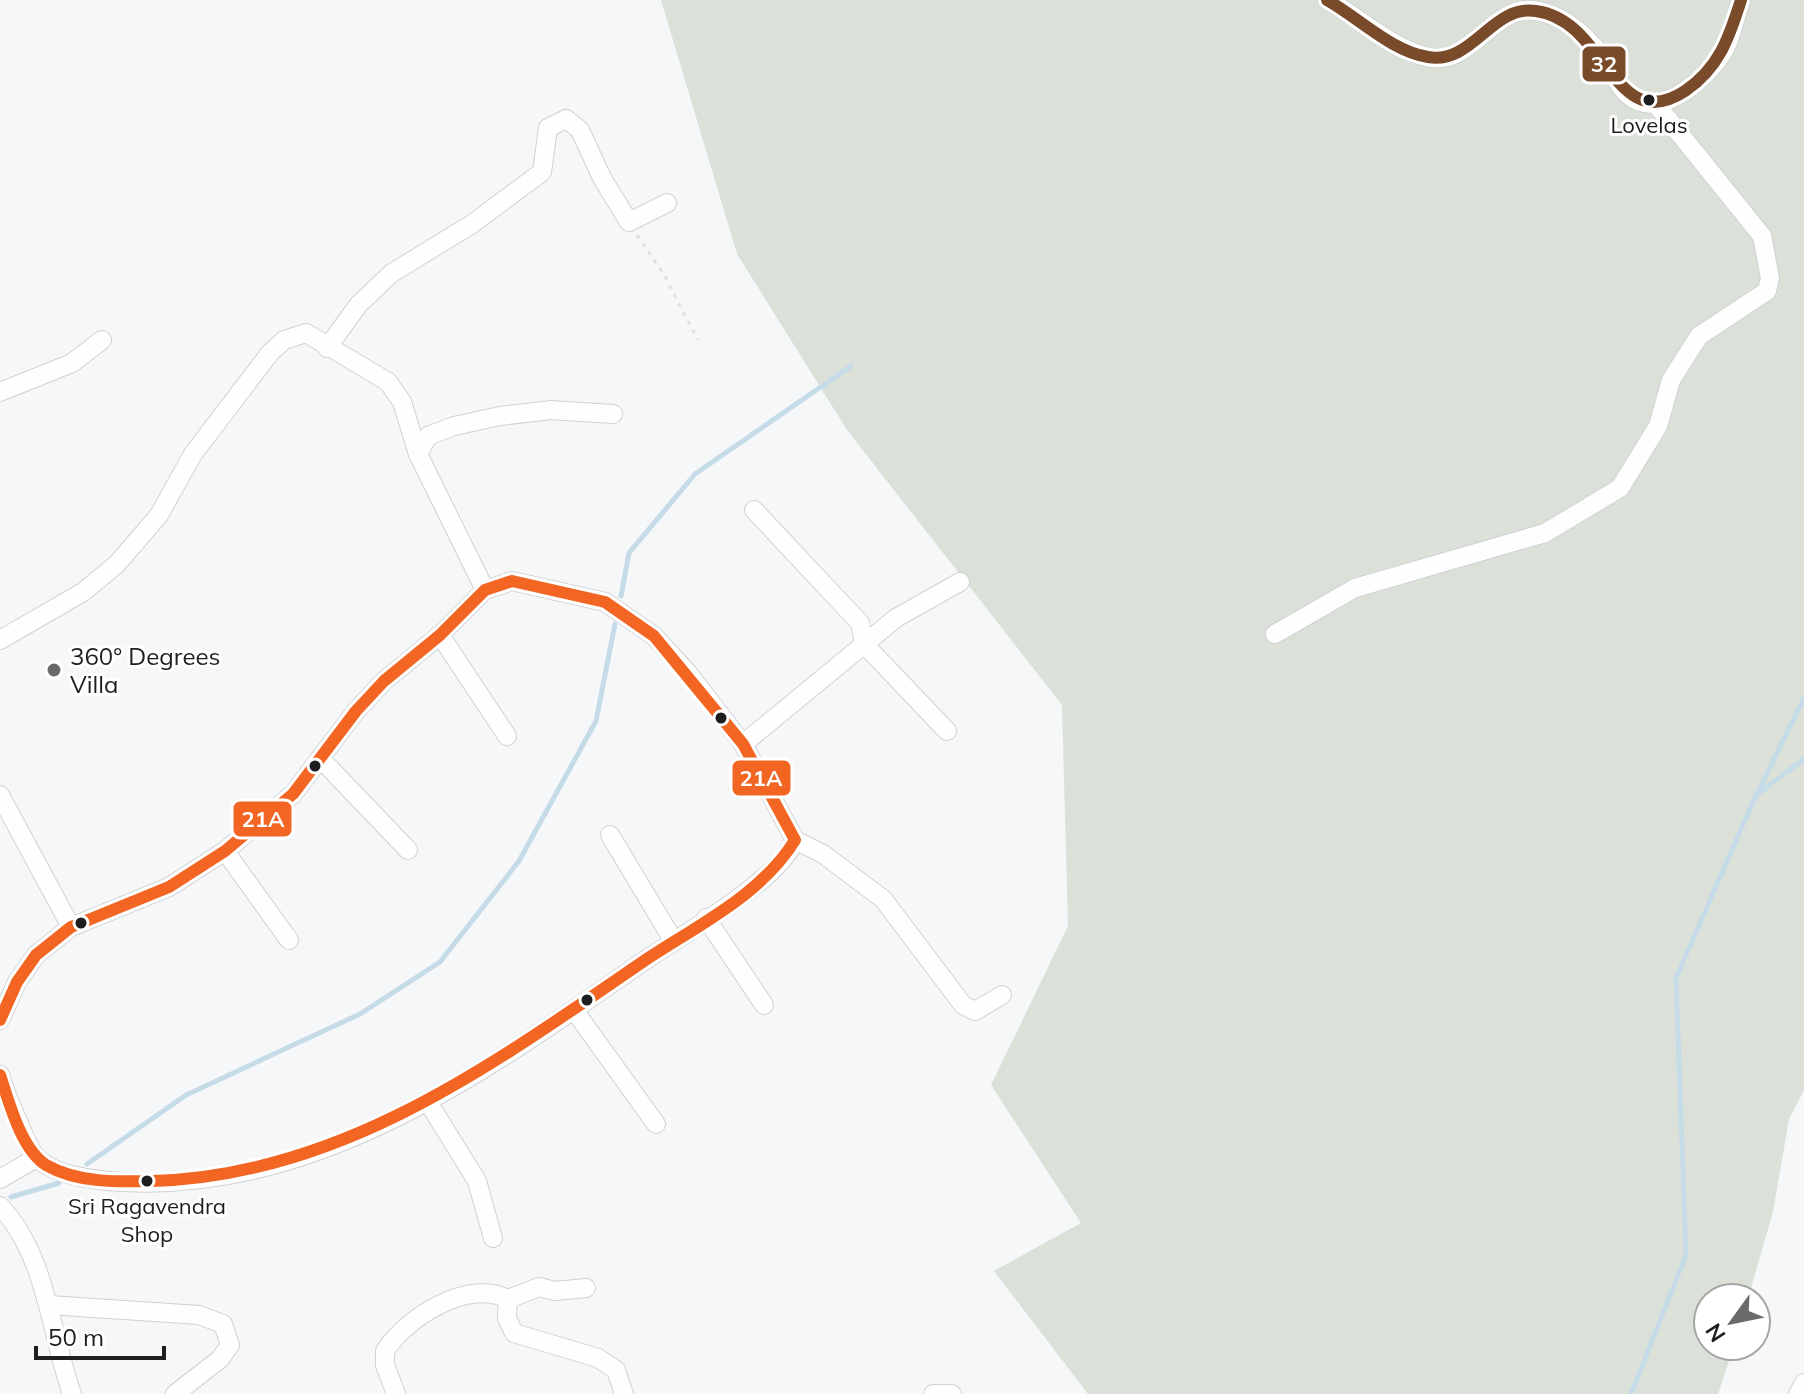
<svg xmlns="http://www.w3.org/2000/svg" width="1804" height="1394" font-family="Mulish,sans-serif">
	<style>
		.green { fill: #dbe1d8 }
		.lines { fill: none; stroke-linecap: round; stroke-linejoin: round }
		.stream { stroke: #c6dbe8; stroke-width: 5 }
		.minor-casing { stroke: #d0d1d3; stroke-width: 20 }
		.path { stroke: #e1e1e2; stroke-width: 3; stroke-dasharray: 4 6; stroke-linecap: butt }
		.minor { stroke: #fefefe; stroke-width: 18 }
		.bus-1-casing { stroke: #fff; stroke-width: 18 }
		.bus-2-casing { stroke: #fff; stroke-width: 18 }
		.bus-1 { stroke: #f26522; stroke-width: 12 }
		.bus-2 { stroke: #7a4b2a; stroke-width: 12 }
		.bus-dot { fill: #1d1e20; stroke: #fff; stroke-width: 3 }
		.poi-dot { fill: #696a6c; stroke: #fff; stroke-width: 3 }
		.labels { text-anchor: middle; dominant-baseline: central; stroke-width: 6; stroke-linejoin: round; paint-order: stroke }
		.bus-label { font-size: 22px; fill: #1d1e20; stroke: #fff }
		.poi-label { font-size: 24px; fill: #1d1e20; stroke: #fff; text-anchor: start }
		.line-badge { stroke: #fff; stroke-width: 3 }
		.badge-label { font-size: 22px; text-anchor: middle; font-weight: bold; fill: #fff }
	</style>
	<rect width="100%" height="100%" fill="#f5f7f9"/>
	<!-- green -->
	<polygon class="green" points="661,0 1804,0 1804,1090 1789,1119 1773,1212 1748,1298 1708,1298 1708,1346 1734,1346 1718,1394 1088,1394 994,1271 1081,1223 991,1085 1068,926 1062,705 847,430 737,254"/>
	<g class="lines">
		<!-- stream -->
		<g class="stream">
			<polyline points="621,596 629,553 695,474 851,366"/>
			<polyline points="1757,794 1804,698"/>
			<polyline points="87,1164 186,1095 360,1014 440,962 519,861 596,721 615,624"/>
			<polyline points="11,1197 59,1183"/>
			<polyline points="1631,1394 1686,1255 1676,978 1756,795 1804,759"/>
		</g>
		<defs>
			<g id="minor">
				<path d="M1327 0C1361 18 1389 47 1427 57 1471 68 1492 5 1534 10 1566 15 1592 40 1609 67 1615 75 1618 85 1625 92 1656 124 1701 82 1720 57 1731 42 1735 17 1741 0"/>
				<polyline points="327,348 359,304 392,273 472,224 542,172 548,128 566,119 580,130 602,178 629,222 667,203"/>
				<polyline points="0,392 72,363 102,340"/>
				<polyline points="754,510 860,623 864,644 947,731"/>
				<polyline points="485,590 418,454 428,436 454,426 500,416 551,410 613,414"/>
				<polyline points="1275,634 1355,588 1545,533 1620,488 1658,426 1671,380 1699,336 1767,291 1770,278 1762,236 1655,103"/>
				<polyline points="440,635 507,736"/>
				<polyline points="0,640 83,592 117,564 159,515 193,454 270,353 284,340 306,333 388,382 402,402 418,454"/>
				<polyline points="743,744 896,618 960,582"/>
				<polyline points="320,758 408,850"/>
				<polyline points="0,795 71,927"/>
				<polyline points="610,835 673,940"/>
				<polyline points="225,851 289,940"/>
				<polyline points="706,918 764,1005"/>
				<polyline points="574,1010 656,1124"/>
				<polyline points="0,1020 17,982 36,955 71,927 169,887 225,851 293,794 356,711 384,681 440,635 485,590 512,581 605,602 654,636 688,673 743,744 795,840 823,854 883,899 963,1005 975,1011 1002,995"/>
				<path d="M0 1075C4 1089 28 1149 37 1158 55 1176 99 1181 123 1182 318 1193 489 1069 641 963 680 936 779 881 795 840"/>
				<polyline points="428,1102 477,1181 493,1238"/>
				<polyline points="0,1179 36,1158"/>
				<path d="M0 1206C47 1256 50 1332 72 1394"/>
				<polyline points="508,1299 507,1318 514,1333 598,1358 616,1370 624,1394"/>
				<polyline points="49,1305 199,1315 223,1324 230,1345 220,1359 175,1394"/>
				<path d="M396 1394 385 1365V1351C406 1318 468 1278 508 1299L539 1287 555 1291 586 1288"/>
				<polyline points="933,1394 952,1394"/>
				<polyline points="1798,1394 1804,1383"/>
			</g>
		</defs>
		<!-- minor casing -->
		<use href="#minor" class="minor-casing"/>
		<!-- path -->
		<polyline class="path" points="637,235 663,273 698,340"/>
		<!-- minor -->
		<use href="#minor" class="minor"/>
		<defs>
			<path id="bus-1" d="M0 1020 17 982 36 955 71 927 169 887 225 851 293 794 356 711 384 681 440 635 485 590 512 581 605 602 654 636 743 744 795 840C761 896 694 927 641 963 492 1065 340 1176 152 1181 118 1182 77 1183 46 1165 21 1149 9 1102 0 1075"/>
			<path id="bus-2" d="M1327 0C1359 18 1391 51 1428 57 1473 65 1492 4 1536 11 1607 20 1613 138 1685 91 1719 68 1729 38 1741 0"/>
		</defs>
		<!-- bus-1 casing -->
		<use href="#bus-1" class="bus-1-casing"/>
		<!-- bus-2 casing -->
		<use href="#bus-2" class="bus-2-casing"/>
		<!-- bus-1 -->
		<use href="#bus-1" class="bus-1"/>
		<!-- bus-2 -->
		<use href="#bus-2" class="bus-2"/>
	</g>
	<!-- markers -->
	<g class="bus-dot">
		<circle cx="1649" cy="100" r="7"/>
		<circle cx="721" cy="718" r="7"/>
		<circle cx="315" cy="766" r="7"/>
		<circle cx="81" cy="923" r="7"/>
		<circle cx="587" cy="1000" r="7"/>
		<circle cx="147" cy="1181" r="7"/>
	</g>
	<circle class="poi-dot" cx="54" cy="670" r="8"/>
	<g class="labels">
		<!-- bus labels -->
		<g class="bus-label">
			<text x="1649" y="125">Lovelas</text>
			<text x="147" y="1206">Sri Ragavendra<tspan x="147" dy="28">Shop</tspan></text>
		</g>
		<!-- poi labels -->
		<g class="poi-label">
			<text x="70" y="656">360° Degrees<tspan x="70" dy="28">Villa</tspan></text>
		</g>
	</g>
	<g class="line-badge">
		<rect x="1581" y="45" width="46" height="38" rx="8" fill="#7a4b2a"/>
		<rect x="731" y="759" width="61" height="38" rx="8" fill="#f26522"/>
		<rect x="232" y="800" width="61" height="38" rx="8" fill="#f26522"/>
	</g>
	<g class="badge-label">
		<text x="1604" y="72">32</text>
		<text x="761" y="786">21A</text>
		<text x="263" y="827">21A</text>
	</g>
	<!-- north arrow -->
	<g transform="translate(1732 1322) rotate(237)"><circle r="38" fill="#ffffff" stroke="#a5a5a6" stroke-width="2"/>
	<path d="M0-6L14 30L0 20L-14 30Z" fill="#696a6c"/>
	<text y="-12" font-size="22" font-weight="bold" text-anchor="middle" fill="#1d1e20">N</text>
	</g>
	<!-- scale -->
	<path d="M36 1346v12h128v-12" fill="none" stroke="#1d1e20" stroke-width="4"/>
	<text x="48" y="1346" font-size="24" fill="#1d1e20" stroke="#ffffff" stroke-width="6" paint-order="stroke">50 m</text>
</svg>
